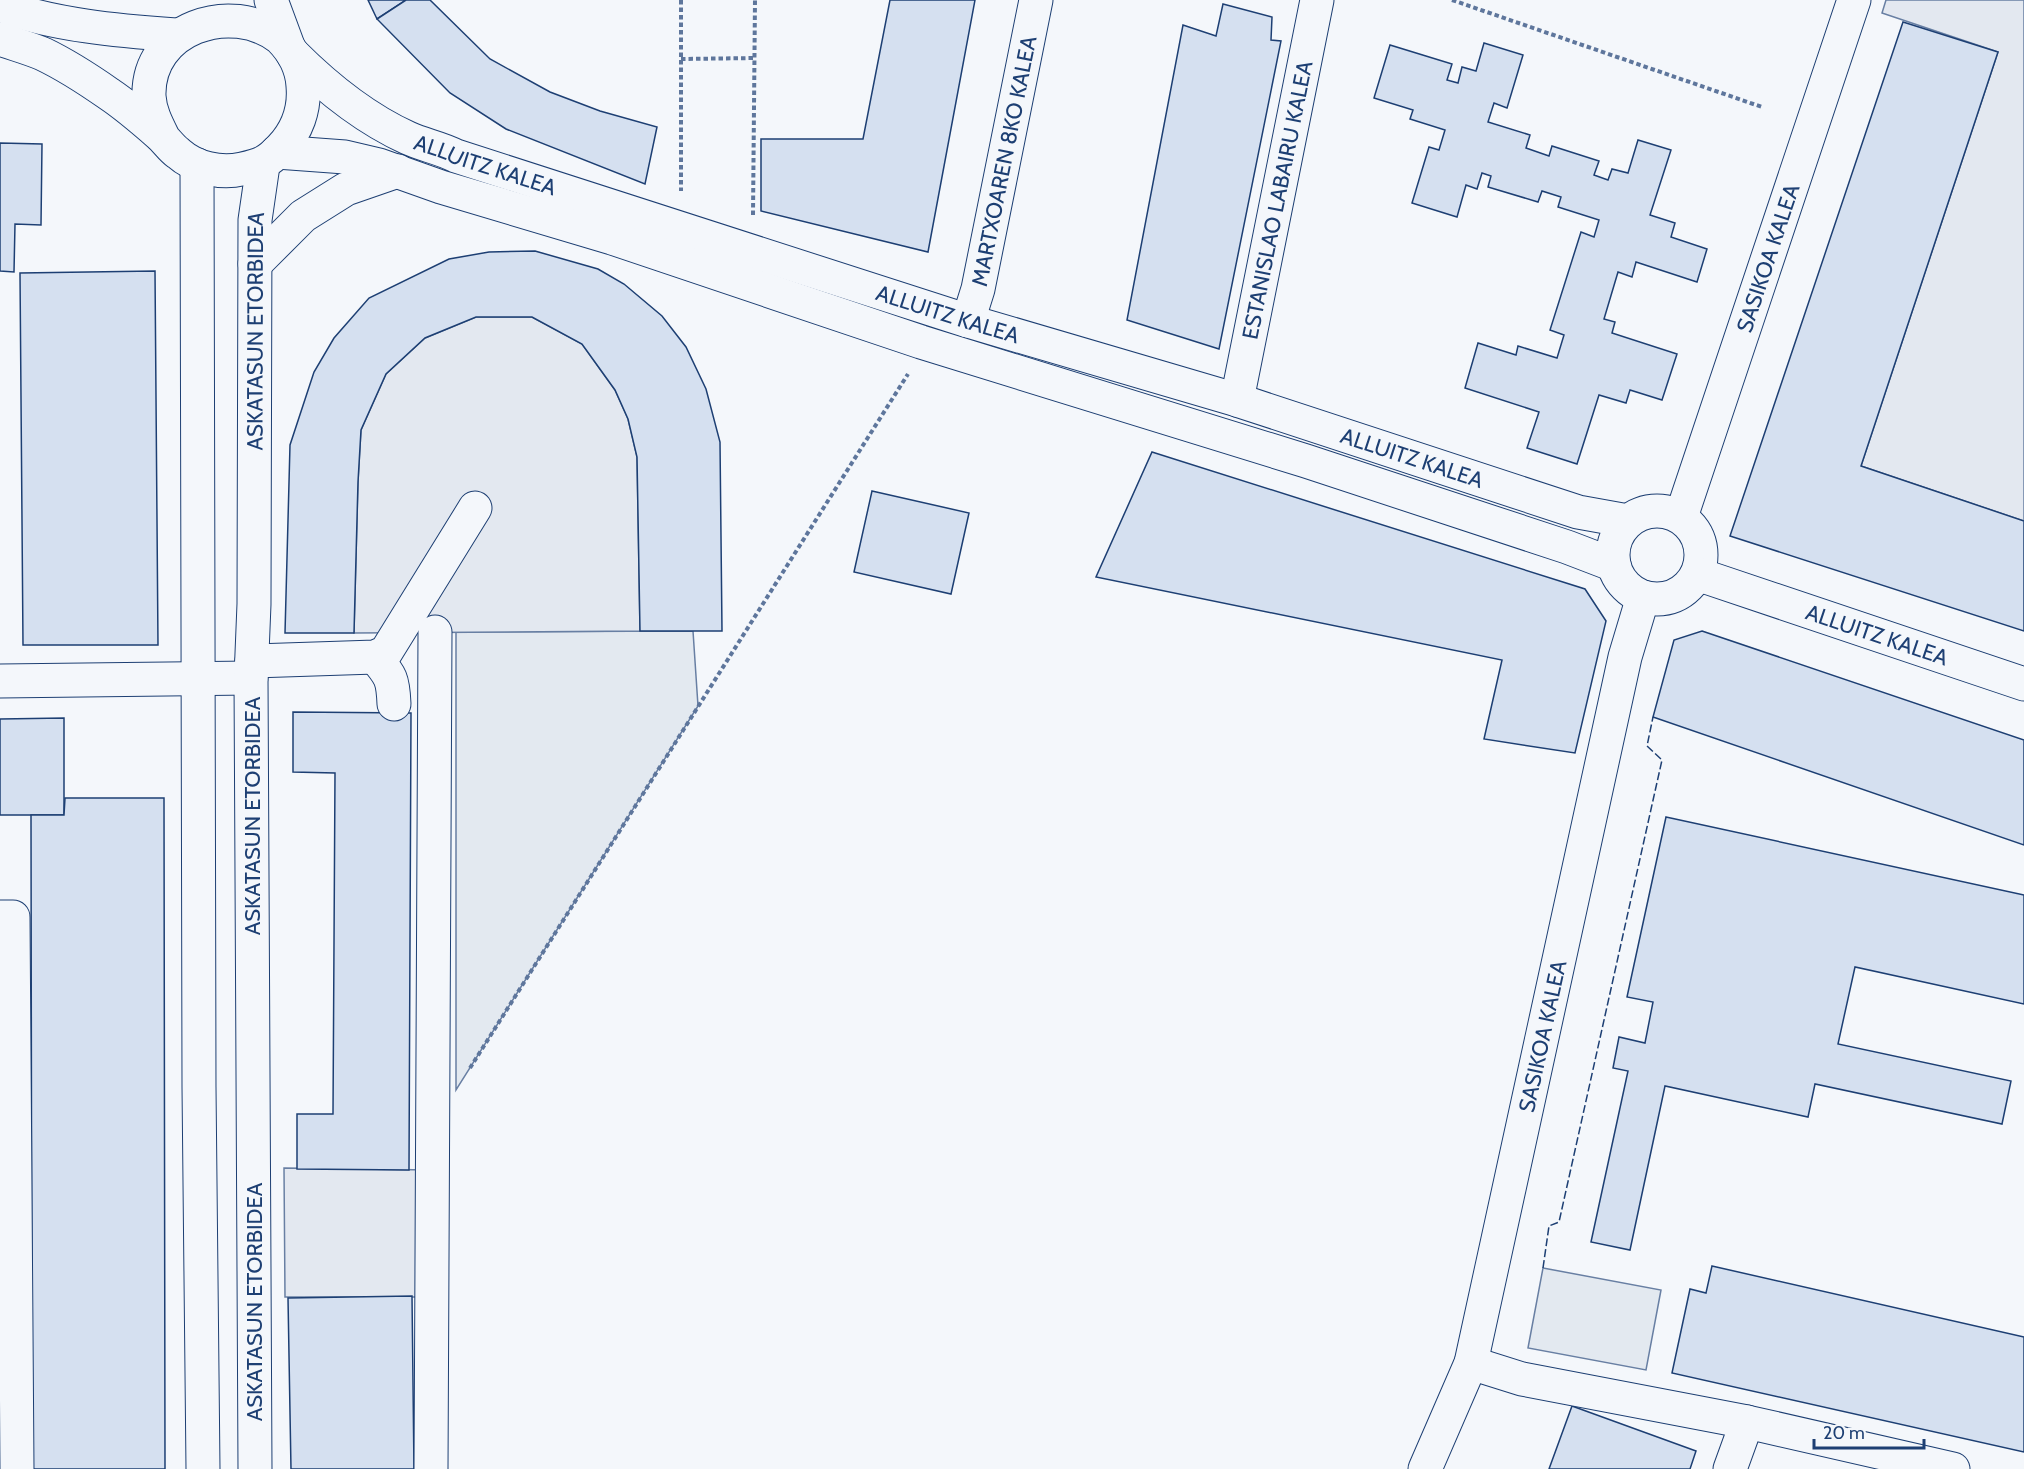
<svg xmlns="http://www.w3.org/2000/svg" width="2024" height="1469" font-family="Cabin,sans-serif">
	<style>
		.green { fill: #e3e9f0; stroke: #687fa3; stroke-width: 1.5 }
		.parking { fill: #e3e8f0; stroke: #687fa3; stroke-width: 1.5 }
		.building { fill: #d5e0f0; stroke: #1d3f73; stroke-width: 1.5 }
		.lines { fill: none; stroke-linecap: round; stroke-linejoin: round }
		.minor-casing { stroke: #1d3f73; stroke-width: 35 }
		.path { stroke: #5e769c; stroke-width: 4; stroke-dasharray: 4.5 3; stroke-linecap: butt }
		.minor { stroke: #f4f7fb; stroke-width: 33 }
		.fence { stroke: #1d3f73; stroke-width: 1.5; stroke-dasharray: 8 3; stroke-linecap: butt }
		.labels { text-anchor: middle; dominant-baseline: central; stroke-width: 4.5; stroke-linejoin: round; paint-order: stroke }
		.street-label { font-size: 22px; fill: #1d3f73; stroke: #f4f7fb }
	</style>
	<rect width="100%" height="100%" fill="#f4f7fb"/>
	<!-- green -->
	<g class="green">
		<polygon points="693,631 698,706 456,1090 456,632"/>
		<polygon points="1543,1268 1661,1290 1646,1370 1528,1348"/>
	</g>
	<!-- parking -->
	<g class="parking">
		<polygon points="1886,0 2024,0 2024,521 1861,466 1998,52 1882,13"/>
		<polygon points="476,317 532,317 582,344 615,390 628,419 637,457 640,631 354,633 358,482 361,430 386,374 425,338"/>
		<polygon points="284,1168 432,1170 433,1297 285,1297"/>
	</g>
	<!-- building -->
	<g class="building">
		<polygon points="368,0 406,0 377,19"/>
		<polygon points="406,0 430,0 490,59 550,92 600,111 657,127 645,184 506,129 450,93 377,19"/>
		<polygon points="890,0 975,0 928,252 761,211 761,139 863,139"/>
		<polygon points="1223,4 1272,17 1271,40 1281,41 1219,349 1127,320 1183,25 1216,36"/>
		<polygon points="1903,22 1998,52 1861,466 2024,521 2024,631 1730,536"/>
		<polygon points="1484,43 1523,55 1507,108 1494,103 1488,122 1530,135 1526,148 1549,156 1552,146 1599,161 1594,175 1608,180 1612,169 1628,173 1638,140 1671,150 1650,215 1675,223 1671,237 1707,249 1697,282 1636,262 1632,277 1618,272 1604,319 1615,322 1612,333 1677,354 1662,400 1630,390 1626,403 1599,395 1577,464 1527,448 1539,412 1465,388 1478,343 1516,355 1518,346 1557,358 1564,335 1550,330 1581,232 1594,237 1599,220 1558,207 1561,197 1542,191 1538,202 1488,187 1491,176 1482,173 1477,189 1466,185 1457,217 1412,203 1429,147 1439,150 1445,130 1410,119 1413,110 1374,98 1390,45 1452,64 1447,80 1458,83 1462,67 1476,71"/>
		<polygon points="0,143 42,144 41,225 15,224 14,272 0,271"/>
		<polygon points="535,251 598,269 624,284 662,316 686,347 706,389 720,442 722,631 640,631 637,457 628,419 615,390 582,344 532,317 476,317 425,338 386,374 361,430 358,482 354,633 285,633 290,445 314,372 334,338 369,298 449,259 489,252"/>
		<polygon points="155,271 158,645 23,645 20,273"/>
		<polygon points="1152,452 1585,589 1606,621 1575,753 1484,739 1502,660 1096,577"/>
		<polygon points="872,491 969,513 951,594 854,572"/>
		<polygon points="1702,631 2024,740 2024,845 1653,717 1674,640"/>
		<polygon points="293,712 411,713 409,1170 297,1169 297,1114 333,1114 335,773 293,772"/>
		<polygon points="64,718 64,815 0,815 0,719"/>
		<polygon points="65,798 164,798 165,1469 32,1469 31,815 64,815"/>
		<polygon points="1666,817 2024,895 2024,1004 1855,967 1838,1044 2011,1081 2002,1124 1815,1084 1808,1117 1665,1086 1630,1250 1591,1242 1628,1071 1613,1068 1619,1037 1645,1043 1653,1002 1627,997"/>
		<polygon points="1712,1266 2024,1337 2024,1452 1672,1373 1690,1289 1706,1293"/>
		<polygon points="412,1296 414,1469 291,1469 288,1298"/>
		<polygon points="1572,1406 1696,1451 1690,1469 1549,1469"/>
	</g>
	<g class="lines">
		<defs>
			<g id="minor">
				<polyline points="271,0 288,46"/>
				<path d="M0 5C51 25 121 31 176 35"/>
				<path d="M0 39C14 44 29 48 43 54 66 65 89 80 109 94 127 106 143 120 159 134 166 140 171 148 178 153 195 168 220 174 242 169 261 165 268 162 281 148 297 131 305 109 303 86 302 67 293 51 280 38 231 0 147 28 149 96 150 112 157 125 164 139"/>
				<path id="s1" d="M293 54C327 88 364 118 408 138 423 145 441 148 456 156L968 321 1237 400 1578 512 1628 521"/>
				<polyline points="277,152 345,157 379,165 441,187 612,238 921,342 1306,461 1567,547 1614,565"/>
				<polyline points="197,165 199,1087 203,1469"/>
				<polyline points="255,264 303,216 346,189 398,171"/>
				<path id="s2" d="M968 321 978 289 1036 0"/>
				<path id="s3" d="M1237 400 1317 0"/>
				<circle cx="1657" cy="555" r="44"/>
				<path id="s4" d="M1681 517 1854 0"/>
				<path id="s5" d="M1697 574 2024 684"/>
				<path d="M375 657C391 676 393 679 394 704"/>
				<polyline points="252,661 375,657 386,652 475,508"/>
				<polyline points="0,681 251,678"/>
				<polyline points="0,917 13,917 17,1469"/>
				<polyline points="1471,1363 1522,1379 1747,1422 1953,1469"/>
				<path id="s6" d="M255 1469 251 678 254 604 255 220 263 165"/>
				<polyline points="431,1469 435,632"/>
				<path id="s7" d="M1425 1469 1471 1363 1625 657 1643 597"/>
				<polyline points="1730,1469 1747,1422"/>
			</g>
		</defs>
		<!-- minor casing -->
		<use href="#minor" class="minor-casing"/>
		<!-- path -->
		<g class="path">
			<polyline points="681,0 681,191"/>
			<polyline points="1452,0 1762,107"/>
			<polyline points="681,59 755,58"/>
			<polyline points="753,215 755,0"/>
			<polyline points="470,1068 908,374"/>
		</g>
		<!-- minor -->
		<use href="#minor" class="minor"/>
		<!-- fence -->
		<polyline class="fence" points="1543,1268 1549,1226 1559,1222 1662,760 1647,746 1653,717"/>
	</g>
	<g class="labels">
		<!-- street labels -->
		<g class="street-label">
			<text stroke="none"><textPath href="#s2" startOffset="164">MARTXOAREN 8KO KALEA</textPath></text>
			<text stroke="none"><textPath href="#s1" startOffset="225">ALLUITZ KALEA</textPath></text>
			<text stroke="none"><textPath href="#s3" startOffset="204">ESTANISLAO LABAIRU KALEA</textPath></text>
			<text stroke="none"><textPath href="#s4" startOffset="273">SASIKOA KALEA</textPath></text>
			<text stroke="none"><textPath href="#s1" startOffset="711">ALLUITZ KALEA</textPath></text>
			<text stroke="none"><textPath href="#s6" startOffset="1138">ASKATASUN ETORBIDEA</textPath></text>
			<text stroke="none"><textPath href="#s1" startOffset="1197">ALLUITZ KALEA</textPath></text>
			<text stroke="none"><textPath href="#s5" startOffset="190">ALLUITZ KALEA</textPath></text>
			<text transform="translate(252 816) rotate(-90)">ASKATASUN ETORBIDEA</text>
			<text stroke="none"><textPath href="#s7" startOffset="450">SASIKOA KALEA</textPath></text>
			<text transform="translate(254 1302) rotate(-90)">ASKATASUN ETORBIDEA</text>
		</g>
	</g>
	<!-- scale -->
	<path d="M1814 1439v9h110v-9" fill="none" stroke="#1d3f73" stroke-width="3"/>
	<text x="1823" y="1439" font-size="18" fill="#1d3f73" stroke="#f4f7fb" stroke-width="4.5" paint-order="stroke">20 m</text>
</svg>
